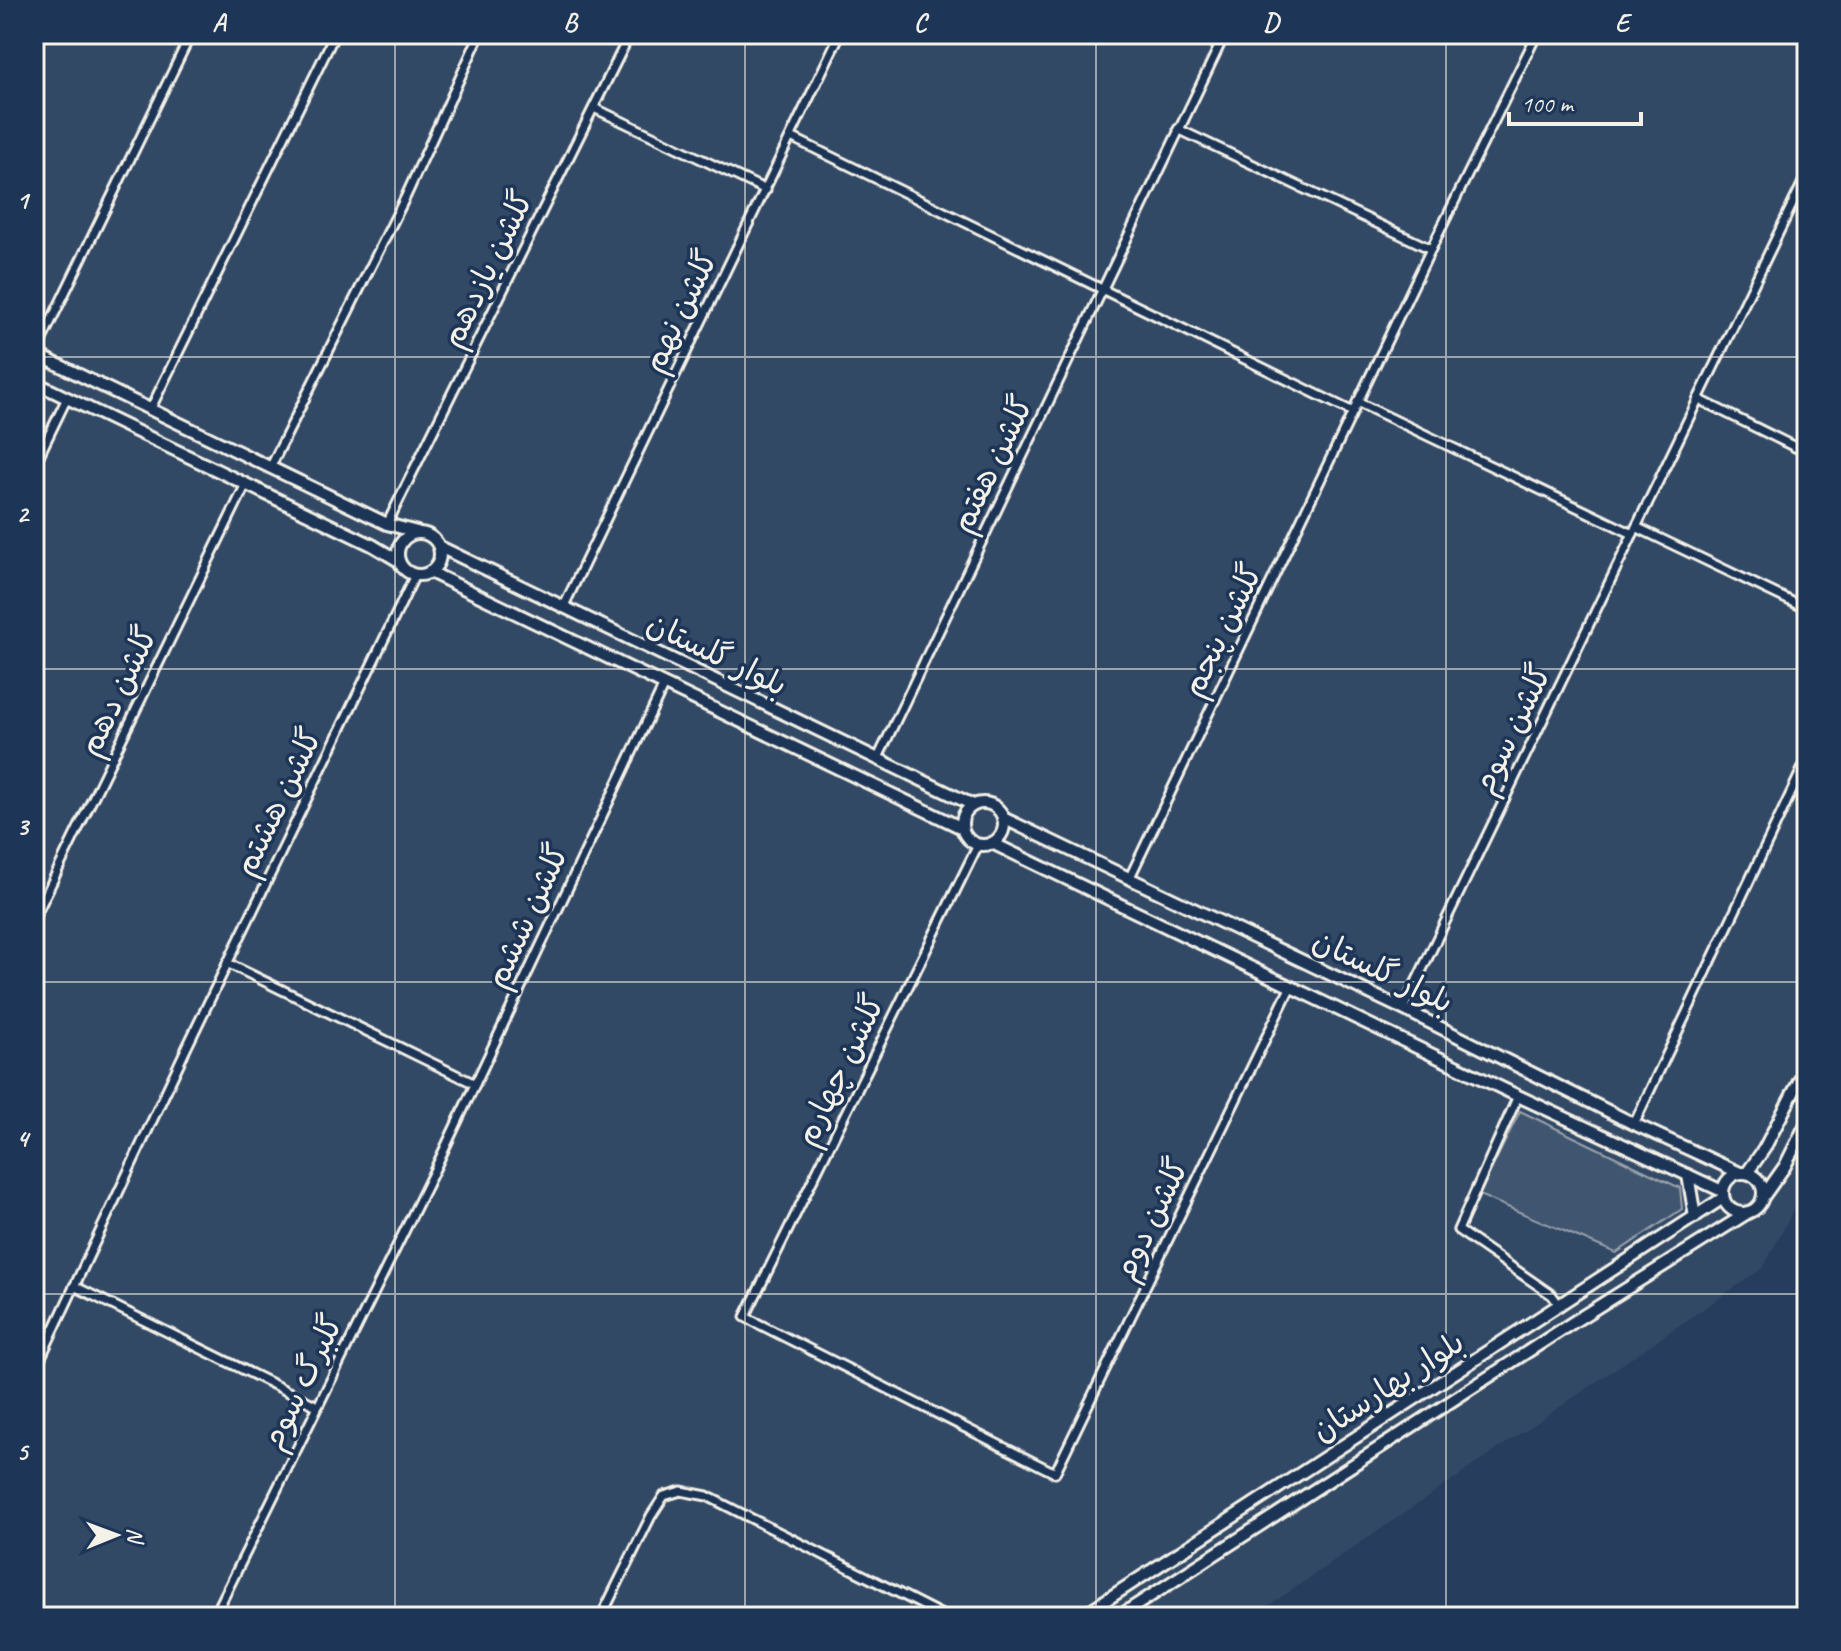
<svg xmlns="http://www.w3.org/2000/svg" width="1841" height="1651" font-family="Caveat,'Playpen Sans Arabic',sans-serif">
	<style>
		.built { fill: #334966 }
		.green { fill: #40546f; stroke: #9aa2ac; stroke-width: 2 }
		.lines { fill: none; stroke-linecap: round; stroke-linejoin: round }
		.street-casing { stroke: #f4f1e8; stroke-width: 13 }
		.secondary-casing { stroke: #f4f1e8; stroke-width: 16 }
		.street { stroke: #1d3557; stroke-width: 7 }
		.secondary { stroke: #1d3557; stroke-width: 10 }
		.grid { fill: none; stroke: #f4f1e8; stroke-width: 2; stroke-opacity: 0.55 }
		.labels { text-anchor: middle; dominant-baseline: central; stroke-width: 7; stroke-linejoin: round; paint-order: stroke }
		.street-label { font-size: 32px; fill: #f4f1e8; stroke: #1d3557 }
		.neatline { fill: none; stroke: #f4f1e8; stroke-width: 3 }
		.grid-label { font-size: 26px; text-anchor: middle; font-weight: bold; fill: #f4f1e8 }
	</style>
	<rect width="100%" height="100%" fill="#263d5d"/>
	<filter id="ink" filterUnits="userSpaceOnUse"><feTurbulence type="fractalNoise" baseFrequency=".0125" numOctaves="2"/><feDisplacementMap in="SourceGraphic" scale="16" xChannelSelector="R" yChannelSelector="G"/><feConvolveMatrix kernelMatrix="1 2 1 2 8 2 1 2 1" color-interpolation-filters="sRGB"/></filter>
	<g filter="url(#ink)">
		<!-- built -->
		<polygon class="built" points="34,34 1807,34 1807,1184 1763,1268 1252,1617 34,1617"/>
		<!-- green -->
		<polygon class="green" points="1520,1111 1680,1188 1682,1209 1616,1253 1479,1195"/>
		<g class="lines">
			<defs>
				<g id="street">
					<polyline points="594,108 766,190"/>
					<polyline points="1178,129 1431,249"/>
					<polyline points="791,137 1353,412"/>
					<polyline points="35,354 191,34"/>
					<polyline points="1698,399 1807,453"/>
					<polyline points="1357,402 1633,534"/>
					<polyline points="150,410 335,34"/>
					<polyline points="34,466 67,398"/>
					<polyline points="270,468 406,196 480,34"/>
					<polyline points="387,524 630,34"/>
					<polyline points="1636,527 1807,609"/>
					<polyline points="563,608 840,34"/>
					<polyline points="877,760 1225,34"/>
					<polyline points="978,845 745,1317 1055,1473 1291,986"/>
					<polyline points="1130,877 1431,249 1537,34"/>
					<polyline points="34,919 246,484"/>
					<polyline points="227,963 475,1084"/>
					<polyline points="1403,1009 1807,174"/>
					<polyline points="1518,1096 1458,1230 1552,1295 1560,1306"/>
					<polyline points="1634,1124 1807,759"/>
					<polyline points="74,1286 317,1406"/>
					<polyline points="34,1372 185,1051 415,575"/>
					<polyline points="214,1617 435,1169 664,685"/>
					<polyline points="601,1617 651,1516 664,1496 681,1491 707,1496 946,1617"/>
				</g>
				<g id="secondary">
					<polyline points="34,353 387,524 417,532"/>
					<polyline points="34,382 372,545 399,561"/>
					<circle cx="419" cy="554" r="21"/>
					<polyline points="440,547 973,805"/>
					<polyline points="430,572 962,828"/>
					<circle cx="983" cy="824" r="21"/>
					<polyline points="1003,818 1403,1009 1634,1124 1740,1173"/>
					<polyline points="992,843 1518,1096 1722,1191"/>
					<circle cx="1743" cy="1193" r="20"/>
					<polyline points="1747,1173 1764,1149 1807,1066"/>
					<polyline points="1688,1175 1695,1217"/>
					<polyline points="1763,1197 1785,1166 1807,1122"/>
					<polyline points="1080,1617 1723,1198"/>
					<polyline points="1118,1617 1575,1321 1749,1212"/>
				</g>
			</defs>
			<!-- street casing -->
			<use href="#street" class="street-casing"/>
			<!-- secondary casing -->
			<use href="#secondary" class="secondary-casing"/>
			<!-- street -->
			<use href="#street" class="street"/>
			<!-- secondary -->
			<use href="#secondary" class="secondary"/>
		</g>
	</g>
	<!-- grid -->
	<path class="grid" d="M395 34V1617M745 34V1617M1096 34V1617M1446 34V1617M34 357H1807M34 669H1807M34 982H1807M34 1294H1807"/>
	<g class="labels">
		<!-- street labels -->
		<g class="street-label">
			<text transform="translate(487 269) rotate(-64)">گلشن یازدهم</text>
			<text transform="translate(680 311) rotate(-64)">گلشن نهم</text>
			<text transform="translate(992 464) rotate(-64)">گلشن هفتم</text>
			<text transform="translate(1222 630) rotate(-64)">گلشن پنجم</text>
			<text transform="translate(717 654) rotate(26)">بلوار گلستان</text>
			<text transform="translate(118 691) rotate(-64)">گلشن دهم</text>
			<text transform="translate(1512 729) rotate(-64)">گلشن سوم</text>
			<text transform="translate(278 802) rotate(-64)">گلشن هشتم</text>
			<text transform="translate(527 916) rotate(-65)">گلشن ششم</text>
			<text transform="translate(1383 971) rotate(26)">بلوار گلستان</text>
			<text transform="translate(840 1070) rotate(-64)">گلشن چهارم</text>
			<text transform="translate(1151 1219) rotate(-64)">گلشن دوم</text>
			<text transform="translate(302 1382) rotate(-64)">گلبرگ سوم</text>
			<text transform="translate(1388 1386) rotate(-33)">بلوار بهارستان</text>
		</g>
	</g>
	<!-- margin -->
	<rect width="1841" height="1651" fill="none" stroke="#1d3557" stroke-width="88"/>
	<!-- north arrow -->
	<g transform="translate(116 1535) rotate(89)" stroke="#1d3557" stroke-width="6" paint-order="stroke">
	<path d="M0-6L14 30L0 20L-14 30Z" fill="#f4f1e8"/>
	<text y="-12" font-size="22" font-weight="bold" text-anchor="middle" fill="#f4f1e8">N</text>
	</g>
	<!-- scale -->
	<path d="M1509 112v12h132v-12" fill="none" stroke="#f4f1e8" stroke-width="4"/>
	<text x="1521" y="112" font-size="24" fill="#f4f1e8" stroke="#1d3557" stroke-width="6" paint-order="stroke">100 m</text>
	<rect x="44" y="44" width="1753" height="1563" class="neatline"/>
	<g class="grid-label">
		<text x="219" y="31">A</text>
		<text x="570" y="31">B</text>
		<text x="920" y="31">C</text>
		<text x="1271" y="31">D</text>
		<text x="1622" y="31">E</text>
		<text x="22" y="209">1</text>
		<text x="22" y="522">2</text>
		<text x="22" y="835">3</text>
		<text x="22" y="1147">4</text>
		<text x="22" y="1460">5</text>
	</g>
</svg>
